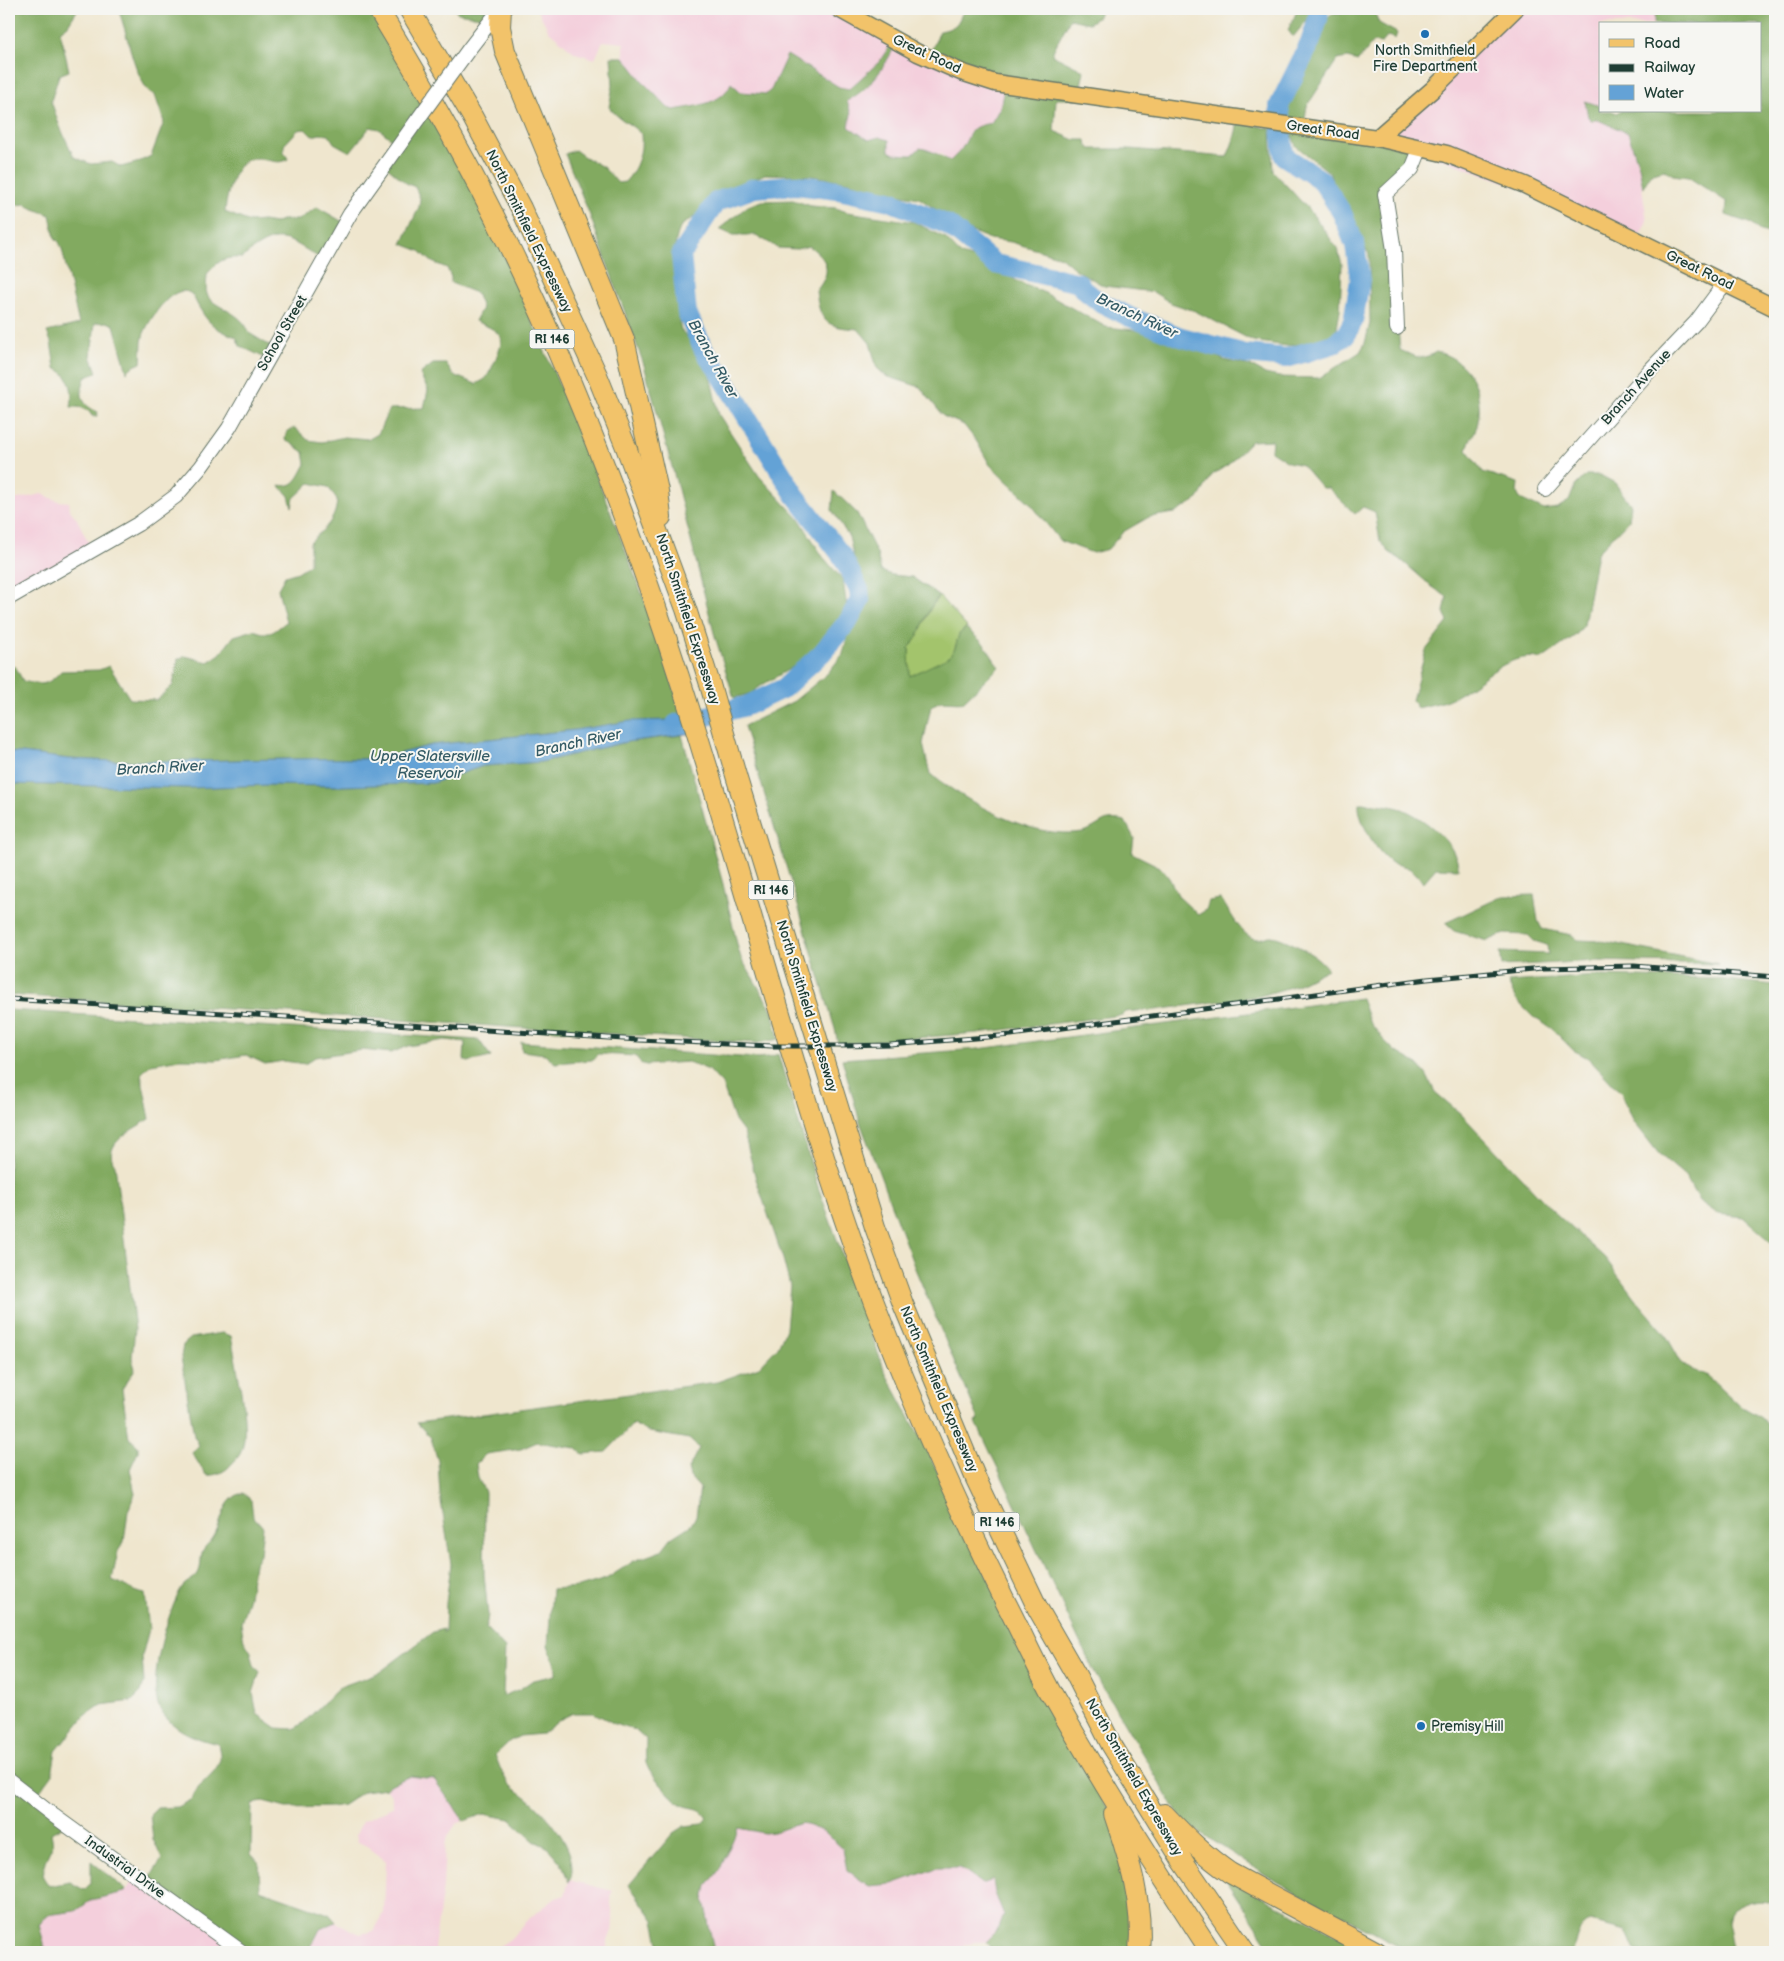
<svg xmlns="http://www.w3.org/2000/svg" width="1784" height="1961" font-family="'Balsamiq Sans',sans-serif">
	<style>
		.built { fill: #f4cfdc }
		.green { fill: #a3c46c; stroke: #618050 }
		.forest { fill: #82aa60; stroke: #50744a; fill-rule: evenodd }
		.water { fill: #64a2d6; stroke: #427085 }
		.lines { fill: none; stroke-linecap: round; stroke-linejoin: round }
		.river { stroke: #64a2d6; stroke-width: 20 }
		.minor-casing { stroke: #68786a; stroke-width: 16 }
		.major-casing { stroke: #68786a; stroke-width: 19 }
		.highway-casing { stroke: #68786a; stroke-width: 22 }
		.minor { stroke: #fff; stroke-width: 14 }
		.major { stroke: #f2c36a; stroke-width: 16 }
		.highway { stroke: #f2c36a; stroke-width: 20 }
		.rail-casing { stroke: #1f3d34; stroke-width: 5 }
		.rail { stroke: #f6f6f2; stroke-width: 3; stroke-dasharray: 9; stroke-linecap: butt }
		.minor-bridge-casing { stroke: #68786a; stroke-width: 16; stroke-linecap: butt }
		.minor-bridge { stroke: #fff; stroke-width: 14 }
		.poi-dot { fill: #1f6fb2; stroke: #f6f6f2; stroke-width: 2 }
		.labels { text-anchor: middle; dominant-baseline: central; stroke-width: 4; stroke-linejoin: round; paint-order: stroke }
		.shield { fill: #f6f6f2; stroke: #60746d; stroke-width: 1 }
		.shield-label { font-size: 12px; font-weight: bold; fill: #1f3d34 }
		.poi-label { font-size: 14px; fill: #1f3d34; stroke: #f6f6f2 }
		.street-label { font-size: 14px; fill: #1f3d34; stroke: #f6f6f2 }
		.water-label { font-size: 15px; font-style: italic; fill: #345b65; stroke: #f6f6f2 }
	</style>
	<rect width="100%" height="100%" fill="#f6f6f2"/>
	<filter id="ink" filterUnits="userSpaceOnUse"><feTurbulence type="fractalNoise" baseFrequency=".02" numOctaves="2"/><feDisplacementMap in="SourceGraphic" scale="10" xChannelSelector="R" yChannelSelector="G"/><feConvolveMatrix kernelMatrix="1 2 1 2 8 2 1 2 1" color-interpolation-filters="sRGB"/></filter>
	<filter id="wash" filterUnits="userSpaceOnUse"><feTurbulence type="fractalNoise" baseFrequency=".0096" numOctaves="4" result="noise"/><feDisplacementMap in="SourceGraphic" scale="20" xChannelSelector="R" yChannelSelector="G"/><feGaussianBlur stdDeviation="1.12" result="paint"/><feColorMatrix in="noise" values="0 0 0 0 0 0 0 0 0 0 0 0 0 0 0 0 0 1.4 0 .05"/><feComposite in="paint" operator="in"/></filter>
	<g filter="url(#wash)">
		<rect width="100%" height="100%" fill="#efe6ce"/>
		<!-- built -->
		<g class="built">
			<polygon points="537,9 834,9 891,44 879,62 849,89 839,87 787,56 771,90 766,94 728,91 711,102 674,110 668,108 644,83 624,57 624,43 603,41 595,59 575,53 549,31"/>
			<polygon points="1513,9 1655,9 1654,24 1600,24 1600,106 1585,101 1598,120 1628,133 1639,167 1647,221 1636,243 1518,187 1387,139"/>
			<polygon points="894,48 1004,88 1000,108 991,124 979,126 973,129 969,133 964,147 950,161 941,154 924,149 919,149 912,155 894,154 889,151 879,137 869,140 849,127 851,114 847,101 863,92"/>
			<polygon points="42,494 58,501 69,502 70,510 77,519 91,548 9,596 9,501"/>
			<polygon points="410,1776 434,1779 464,1821 457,1823 447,1837 445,1845 443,1887 434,1948 436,1952 306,1952 314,1941 320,1929 336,1922 360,1934 374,1931 384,1913 386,1861 367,1846 358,1842 356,1834 363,1821 392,1807 392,1795 386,1788 392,1784"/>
			<polygon points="801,1823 825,1832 843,1849 847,1870 869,1886 892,1884 937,1868 960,1868 982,1884 992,1880 995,1893 1004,1915 999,1928 985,1942 975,1942 949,1952 712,1952 713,1946 704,1900 707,1886 720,1869 738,1828 764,1833 774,1832"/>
			<polygon points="138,1874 244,1952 44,1952 44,1943 39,1925 47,1914 76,1911 91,1900 125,1892"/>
			<polygon points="569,1880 613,1891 610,1896 614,1925 607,1944 607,1952 491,1952 510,1939 532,1916 556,1898 565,1895"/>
		</g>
		<!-- green -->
		<path class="green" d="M939 596 967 627C953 637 960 646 949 656 941 664 921 671 910 677L909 648C923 633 925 612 939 596Z"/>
		<!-- forest -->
		<g class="forest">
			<path d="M29 9H78L68 25 60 31 69 71 59 75 51 101 60 127 74 157 91 164 112 162 121 167 136 163 151 156 164 122 155 95C151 93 148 91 146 88 131 64 128 34 118 9H379L483 207 584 443 657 633 682 715 669 720 432 745 382 758 361 759C264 757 166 765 69 759 49 757 29 753 9 752V668L15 666 23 681C42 686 47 686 61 671L99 670 109 666 130 699 157 700 173 685 178 659 185 656 208 662 220 654 234 636 254 630C271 637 273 632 286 622L278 589 285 576 298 572 310 564V542C325 528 336 521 337 499L328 487 310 483 294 498 292 507 289 496 279 485C296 488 298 478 306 464L304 452 285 439 287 431 295 428 308 440 322 442 344 437 369 439 378 434 389 409 424 408 428 390 420 374 433 364H446L453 375 476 384C479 382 483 381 486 378 491 371 503 346 501 338 498 329 483 325 475 321L482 308 476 293 451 283V277L447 268 432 262 420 251 402 244 419 207 420 198 415 187 406 183 384 164 395 142 379 129 370 127 350 152 334 143 329 135 320 134 312 136 305 129 298 130 284 145V152L288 159C280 164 275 161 266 160 261 159 252 158 247 160 233 166 226 198 225 212L250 222 263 221 275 223 282 220H298L317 207 343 222 321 259C286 237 278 228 242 258 223 257 220 260 207 274 207 280 205 288 207 294 210 307 243 311 249 333L272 347 265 358 240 346 236 337C218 330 210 326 200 309 197 305 194 296 190 293 172 282 147 323 143 336 141 344 142 355 141 363L132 367 127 372 114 325 107 322 95 323 91 356 97 372 85 378C79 395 81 405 98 412L97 416H92C87 407 80 407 71 407 73 398 72 382 65 375 63 372 58 370 55 368L51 342 47 332 79 324 62 249 59 242 55 238 50 215C41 211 33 210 25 204L9 206V12Z"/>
			<polygon points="454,9 499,9 490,19 458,13"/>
			<path d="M964 9H1101L1097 18 1089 23 1070 19 1054 49 1052 55 1084 71 1078 99H1056L1054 131 1075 140H1086L1087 146 1091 149H1130L1227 157C1232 145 1236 135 1238 121L1271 129 1273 171 1311 212 1337 248 1342 264 1340 311 1335 339 1287 346 1253 341 1195 311 1171 303 1153 292 1104 286 1075 269 1061 257 1011 242 990 239 963 228 919 198 880 191 849 182 812 176 765 174 747 182 682 225C668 245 677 297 679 322L681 330 695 346 709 371 719 415 759 476 800 520 823 557 843 580 848 615 843 625 803 661 757 688 752 693 734 698 714 633 677 485 644 365 589 213 565 154 575 150 583 156 603 167 618 183 625 182C637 169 643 152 641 134 629 122 620 121 609 107L613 85 611 57H624L644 83 668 108 674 110C694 106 722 105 731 83L741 92 766 94 771 90 787 55 839 87 849 89 879 62 891 44 894 48C881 72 871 87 847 101L851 114 849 127 869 140 879 137 889 140V151L894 154 912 155 920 148C932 150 940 156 950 161 955 156 961 151 964 145 973 128 971 127 991 123L1000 108 1004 89 928 58 940 31C957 28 958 23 964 9Z"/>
			<polygon points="1298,9 1313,9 1313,13 1293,37 1288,30"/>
			<path d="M1345 9H1375L1374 11 1379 23 1397 33 1395 39 1388 36 1382 43 1373 42 1358 61 1347 58 1337 60 1307 106 1303 130 1415 148 1413 164 1386 191 1400 350C1416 357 1421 361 1436 352 1468 358 1484 392 1478 421 1477 431 1469 439 1467 450L1483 472 1518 483 1517 493 1520 499 1544 510 1557 508 1569 501 1575 486 1586 475H1600L1615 483 1631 505 1629 520 1597 553 1584 625 1576 635 1542 659C1506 649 1478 688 1447 700 1438 704 1427 705 1417 708L1412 700 1426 650 1448 622 1444 612 1447 597 1431 586 1400 559 1389 552 1380 541 1375 512 1363 507 1355 514 1328 488H1322L1302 465 1288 462 1271 451 1272 440 1251 441 1229 464 1212 475 1198 499 1175 513 1149 517 1123 532 1108 549 1093 553 1060 541 1031 504 990 465 977 442 964 425 943 416 920 387 886 376 877 368 870 343 858 329C826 327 820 323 816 291 832 272 829 260 809 246L797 249 778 248 756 235H732L719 229 748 206 762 201 793 200 811 206 836 208 847 212 914 222 945 238 961 255 996 265 1018 282 1045 293 1106 327 1153 332 1185 347 1207 351 1224 360 1251 366 1265 374 1279 377 1319 378 1360 352 1365 343 1370 323 1369 254 1354 232 1329 172 1296 146 1289 127 1287 94 1291 82 1307 53 1312 35 1331 14H1342Z"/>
			<polygon points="1655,9 1775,9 1775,227 1769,233 1760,231 1749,223 1726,215 1727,202 1688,177 1673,175 1665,170 1652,173 1643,187 1639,166 1628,133 1598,120 1591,120 1588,117 1585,101 1600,106 1600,111 1612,111 1617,113 1619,111 1760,111 1760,24 1654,24"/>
			<path d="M834 491 857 513 877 554 881 571 892 575 912 577 939 596C925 611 923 633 909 648L910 676 949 657 955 648 959 634 966 628 984 644 999 667 963 702 941 701 931 706 923 744 930 774C970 803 1031 840 1083 832 1092 830 1103 820 1109 820 1114 819 1120 820 1125 821L1134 838 1132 853 1160 867 1169 878 1179 897 1198 915 1206 910 1209 901 1220 899C1231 911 1237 930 1252 938 1259 941 1265 936 1271 936 1281 936 1309 952 1317 958 1321 961 1325 966 1328 969L1297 985 1260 996 1148 1011 1147 1010 1125 1012 1122 1015 978 1033 838 1044 835 1029 744 726 794 701 827 674 843 654 851 621 867 597V589L854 559 849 537 832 510Z"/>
			<polygon points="682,735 723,884 738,948 741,958 772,1010 779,1039 758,1043 9,995 9,784 189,788 266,785 342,786 433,783 483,766 541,762 626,742"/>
			<path d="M1359 803C1372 803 1389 805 1402 809 1423 817 1459 845 1458 869L1436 868 1423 883C1418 875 1413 869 1403 866 1400 865 1395 864 1392 863 1377 853 1357 820 1359 803Z"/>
			<polygon points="1534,895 1538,921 1542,929 1572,935 1578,940 1602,941 1718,964 1597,961 1502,966 1500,952 1548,954 1547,945 1534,941 1528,935 1504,934 1487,941 1454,931 1445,923 1503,896"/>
			<polygon points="1598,976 1716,979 1775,985 1775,1245 1743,1217 1718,1214 1699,1201 1685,1176 1659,1154 1634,1122 1622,1094 1588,1058 1573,1050 1551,1028 1533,1017 1516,1000 1508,982"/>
			<path d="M1361 998 1369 1021 1382 1038 1395 1051 1416 1063 1426 1074 1435 1092 1461 1114 1552 1210 1605 1258 1634 1297 1664 1332 1681 1362 1690 1369 1708 1376 1739 1405 1762 1418 1775 1434V1904C1761 1896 1744 1902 1731 1910L1728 1923 1734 1952H1635L1626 1931 1590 1922C1577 1926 1576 1940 1573 1952H1411L1277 1882 1187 1824 1177 1812 1095 1674 976 1422 979 1420 914 1266 860 1122 842 1059 978 1049Z"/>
			<path d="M9 1010 479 1040 491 1057 468 1062 464 1060 465 1042 445 1040 408 1046 391 1053 362 1050 315 1057 305 1064 284 1061 265 1064 246 1055 216 1060 180 1059 151 1064 141 1074 150 1119C135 1128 100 1144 115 1165L135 1329 132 1358 135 1369 122 1389 129 1438 138 1446V1452L130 1469 135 1494 128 1511 124 1542 118 1551 112 1580C124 1584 133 1592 145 1594L149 1629 142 1656 144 1682 141 1692 132 1701 101 1705 85 1716 56 1751 52 1775 35 1798 67 1824 51 1833 53 1844 45 1861 43 1877 49 1886 70 1882 84 1890 91 1883V1861L126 1890 125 1892 91 1900 76 1911 47 1915 39 1925 44 1943V1952H9Z"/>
			<path d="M521 1042 756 1058 769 1057 778 1054 818 1187 885 1372 924 1444 1071 1748 1117 1823 1140 1952H995L985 1942 999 1928 1004 1915 995 1893 993 1880 982 1884 960 1868H937L892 1884 869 1886 847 1870 843 1849 825 1832 801 1823 774 1832 764 1833 738 1828 720 1869 707 1886 704 1900 713 1946 712 1952H661L654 1920 629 1885 673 1833 684 1826 702 1824 707 1818C701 1805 691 1810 681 1804 674 1801 648 1771 646 1763 645 1756 646 1747 646 1739L637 1731 615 1724 594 1713H573L561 1719 542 1734 520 1736 510 1741 495 1755C499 1764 502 1776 509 1783 515 1790 523 1794 530 1800 550 1817 582 1855 569 1882L561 1863 547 1847 534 1841 510 1819 484 1814 464 1821 434 1779 410 1776 392 1784 386 1788 364 1791 343 1805 332 1807 286 1808 263 1802 252 1804 251 1854 259 1863 260 1890 329 1914 336 1922 320 1929 314 1941 306 1952H244L149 1879 162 1859 153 1839 150 1815 157 1808 177 1807 192 1799C197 1783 216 1775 220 1760 221 1756 219 1749 218 1744 197 1739 177 1732 163 1714 143 1690 168 1611 182 1587 186 1582 193 1580 197 1575 202 1568 200 1561 202 1553 203 1547 210 1543 213 1538 223 1523 222 1498 243 1493L251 1500 253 1516 263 1527 260 1554 254 1564 249 1597 241 1623 244 1641 251 1652 254 1665 260 1672 253 1693 257 1714 277 1728 294 1729 304 1722 340 1687 380 1672 433 1632 443 1629V1633L445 1631 446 1603 451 1564 440 1495 438 1461 431 1438 417 1423 717 1382 759 1367 778 1347 786 1329 790 1286 783 1259 756 1179 744 1133 735 1121 722 1084 709 1070 688 1062 646 1065 640 1063 636 1056 599 1054 592 1060 555 1063 545 1054 522 1051ZM633 1424 649 1432 689 1439 699 1448 688 1469 690 1477 700 1488 696 1516 691 1525 671 1538 661 1551 634 1561 606 1579 579 1587 552 1589 548 1645 556 1668V1675L533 1680 520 1689 503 1696 505 1648 486 1628 488 1615 484 1574 485 1492 478 1478 476 1464 486 1454 521 1449 537 1442 576 1448 583 1454 606 1452Z"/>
			<path d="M222 1333 231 1336C236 1362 250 1427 242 1449 240 1457 233 1462 228 1468 222 1473 214 1476 206 1475L192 1453 199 1445 194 1436 181 1357 183 1345 191 1338Z"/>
			<polygon points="1225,1878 1370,1952 1274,1952"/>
		</g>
		<!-- water -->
		<path class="water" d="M682 715 694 733 626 742 541 762 483 766 433 783 342 786 266 785 189 788 9 784V752C29 753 49 757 69 759 166 765 264 757 361 759L382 758 432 745 575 730 630 721 669 720Z"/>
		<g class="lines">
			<!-- river -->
			<polyline class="river" points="676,724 746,706 784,688 822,653 849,620 860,600 859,590 842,556 795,495 718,370 704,350 687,313 681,255 716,202 754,188 796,185 838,190 890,201 948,225 995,264 1079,283 1083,289 1098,301 1130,317 1181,337 1245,354 1287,358 1333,344 1346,335 1353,321 1360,280 1355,245 1342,213 1321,180 1284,156 1279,106 1310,43 1318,19 1319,9"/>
		</g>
	</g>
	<g filter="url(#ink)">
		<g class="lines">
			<defs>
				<g id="minor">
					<polyline points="469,49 500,9"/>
					<polyline points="1397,328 1394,250 1385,194 1412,169 1421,147"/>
					<polyline points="1545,489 1650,370 1696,322 1725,283"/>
					<polyline points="9,598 138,524 176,496 201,467 229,428 350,214 418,119"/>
					<polyline points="9,1781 54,1816 242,1952"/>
				</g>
				<g id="major">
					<polyline points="839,9 918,53 961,72 995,83 1377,138 1447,154 1525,185 1775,308"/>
					<polyline points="1377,138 1432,90 1515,9"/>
				</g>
				<g id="highway">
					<path d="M378 9C424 85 468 162 507 242 578 386 634 536 683 689 748 892 799 1100 873 1300 912 1403 957 1504 1006 1603 1022 1634 1037 1667 1054 1698 1103 1785 1157 1869 1211 1952"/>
					<polyline points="409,9 472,116 521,208 597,375 626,447 686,609 709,681 737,779 875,1227 903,1304 976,1479 1038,1609 1076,1675 1111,1744 1182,1860 1245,1952"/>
					<polyline points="501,9 500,27 505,51 624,339 658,491 661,517"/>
					<path d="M1114 1814C1129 1859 1144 1904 1139 1952"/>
					<path d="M1164 1814C1185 1836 1205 1856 1230 1873L1377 1952"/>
				</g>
			</defs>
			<!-- minor casing -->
			<use href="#minor" class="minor-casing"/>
			<!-- major casing -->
			<use href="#major" class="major-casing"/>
			<!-- highway casing -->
			<use href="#highway" class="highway-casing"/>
			<!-- minor -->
			<use href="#minor" class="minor"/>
			<!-- major -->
			<use href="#major" class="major"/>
			<!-- highway -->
			<use href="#highway" class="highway"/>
			<defs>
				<polyline id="rail" points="9,999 639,1040 772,1046 839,1046 890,1045 1011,1035 1427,979 1543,968 1634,966 1775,977"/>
			</defs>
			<!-- rail casing -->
			<use href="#rail" class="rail-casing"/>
			<!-- rail -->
			<use href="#rail" class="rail"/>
			<defs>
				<polyline id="minor-bridge" points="418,119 469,49"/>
			</defs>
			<!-- minor-bridge casing -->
			<use href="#minor-bridge" class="minor-bridge-casing"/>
			<!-- minor-bridge -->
			<use href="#minor-bridge" class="minor-bridge"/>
		</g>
	</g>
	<!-- markers -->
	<g class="poi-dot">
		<circle cx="1425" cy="34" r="5"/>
		<circle cx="1421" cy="1726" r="5"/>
	</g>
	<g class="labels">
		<!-- shield labels -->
		<g class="shield">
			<rect x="529.5" y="329.5" width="45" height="19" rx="4"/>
			<rect x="748.5" y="880.5" width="45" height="19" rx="4"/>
			<rect x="974.5" y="1512.5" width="45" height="19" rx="4"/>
		</g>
		<g class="shield-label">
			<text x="552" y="339">RI 146</text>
			<text x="771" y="890">RI 146</text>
			<text x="997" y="1522">RI 146</text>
		</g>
		<!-- poi labels -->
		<g class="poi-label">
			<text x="1425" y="50">North Smithfield<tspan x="1425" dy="16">Fire Department</tspan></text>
			<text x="1431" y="1726" text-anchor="start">Premisy Hill</text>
		</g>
		<!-- street labels -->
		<g class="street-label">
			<text transform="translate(927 54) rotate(25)">Great Road</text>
			<text transform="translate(1323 130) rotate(8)">Great Road</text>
			<text transform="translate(529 231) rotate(64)">North Smithfield Expressway</text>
			<text transform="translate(1700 270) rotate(26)">Great Road</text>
			<text transform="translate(282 333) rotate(-60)">School Street</text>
			<text transform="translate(1636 387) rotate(-48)">Branch Avenue</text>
			<text transform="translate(688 619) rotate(72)">North Smithfield Expressway</text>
			<text transform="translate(807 1006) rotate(73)">North Smithfield Expressway</text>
			<text transform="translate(939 1389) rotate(67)">North Smithfield Expressway</text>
			<text transform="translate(1134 1777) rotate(60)">North Smithfield Expressway</text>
			<text transform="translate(125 1867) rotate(36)">Industrial Drive</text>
		</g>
		<!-- water labels -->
		<g class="water-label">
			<text transform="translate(1137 316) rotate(25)">Branch River</text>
			<text transform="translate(713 359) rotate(61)">Branch River</text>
			<text transform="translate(578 743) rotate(-12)">Branch River</text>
			<text x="430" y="756">Upper Slatersville<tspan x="430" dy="17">Reservoir</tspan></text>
			<text transform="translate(160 768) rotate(-3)">Branch River</text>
		</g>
	</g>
	<!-- margin -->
	<rect width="1784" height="1961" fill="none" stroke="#f6f6f2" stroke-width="30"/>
	<!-- legend -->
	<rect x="1599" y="22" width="162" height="90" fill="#f6f6f2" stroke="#a0aca6"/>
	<rect x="1609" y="39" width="25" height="8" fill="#f2c36a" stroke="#a0aca6"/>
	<text x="1644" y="48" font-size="15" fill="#1f3d34">Road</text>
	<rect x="1609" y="64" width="25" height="8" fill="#1f3d34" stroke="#a0aca6"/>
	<text x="1644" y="72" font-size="15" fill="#1f3d34">Railway</text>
	<rect x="1609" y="85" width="25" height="15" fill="#64a2d6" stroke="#a0aca6"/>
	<text x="1644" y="98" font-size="15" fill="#1f3d34">Water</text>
</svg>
